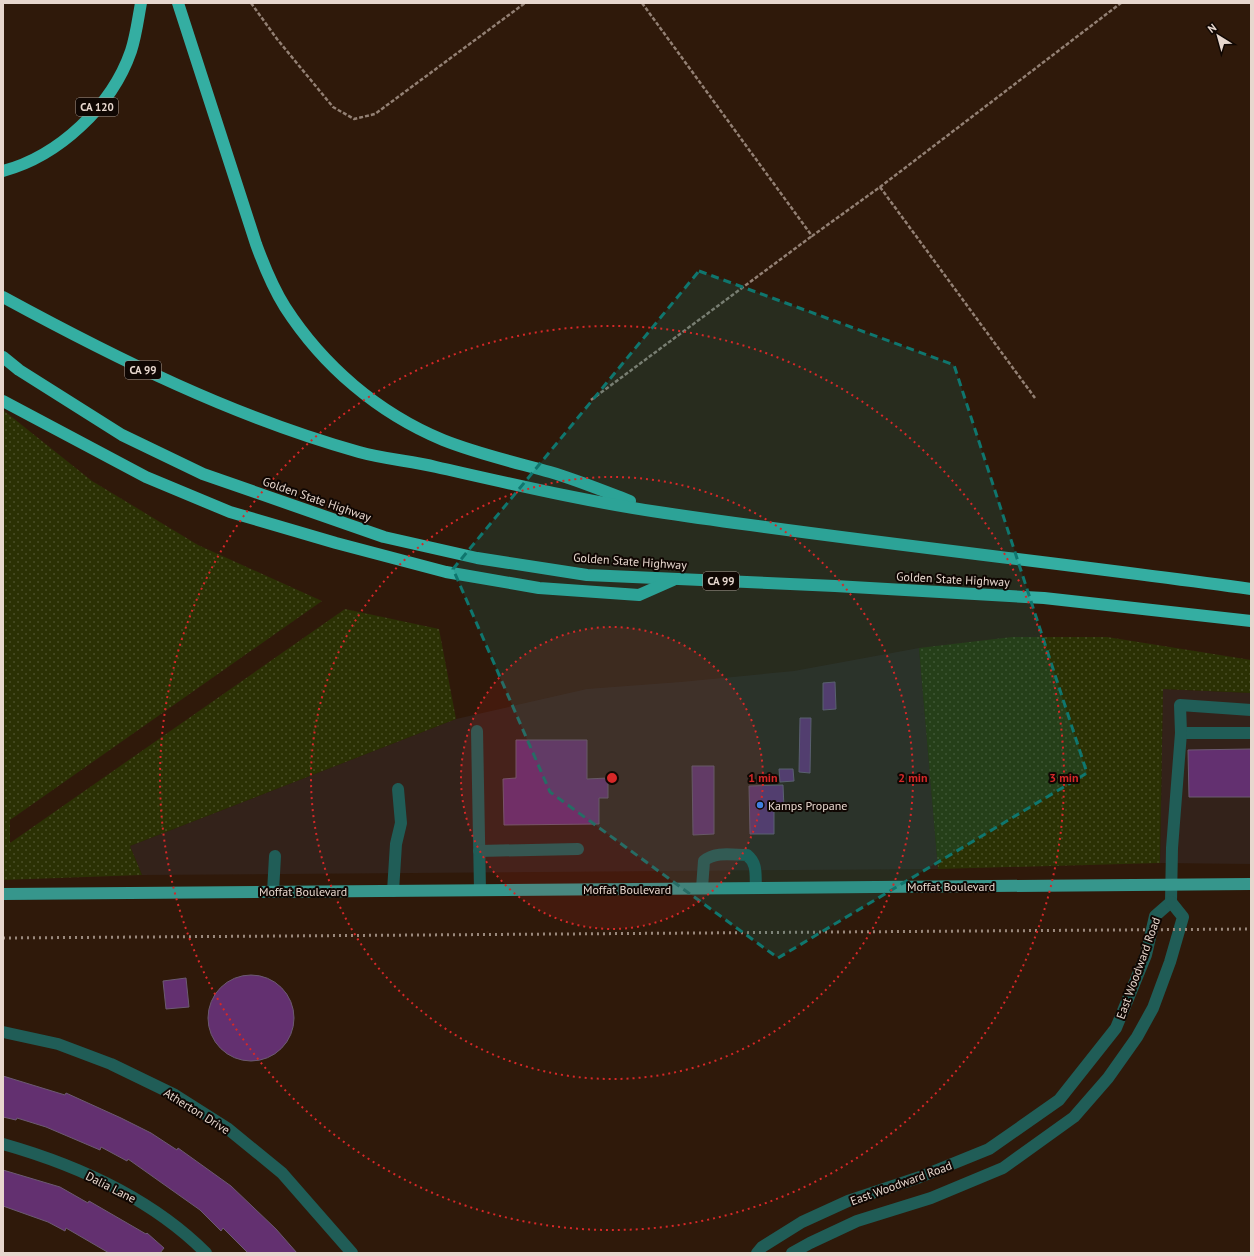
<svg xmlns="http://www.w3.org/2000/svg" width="1254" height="1256" font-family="'PT Sans',sans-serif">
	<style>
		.commercial { fill: #33221a }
		.grass { fill: url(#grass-dots) }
		.building { fill: #633070; stroke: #6c5a71 }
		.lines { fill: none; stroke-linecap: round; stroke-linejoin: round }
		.path { stroke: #938074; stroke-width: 2.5; stroke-dasharray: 4 2; stroke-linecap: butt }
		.minor { stroke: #205d57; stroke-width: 12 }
		.major { stroke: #36968c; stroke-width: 12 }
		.highway { stroke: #34aea2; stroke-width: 12 }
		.rail { stroke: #9a887c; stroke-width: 3; stroke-dasharray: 2 4; stroke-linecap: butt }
		.marked { fill: #0f766e; fill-opacity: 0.2; stroke: #0f766e; stroke-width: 3; stroke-dasharray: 8 5; stroke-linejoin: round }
		.ring { fill: none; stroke: #d62828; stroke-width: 2; stroke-dasharray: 2 4 }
		.shop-dot { fill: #3f7fe0; stroke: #100703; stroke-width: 1.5 }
		.labels { text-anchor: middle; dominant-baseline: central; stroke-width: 4; stroke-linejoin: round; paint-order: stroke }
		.shield { fill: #100703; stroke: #a69991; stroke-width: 1 }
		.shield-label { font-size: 11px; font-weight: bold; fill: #e7d7ce }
		.street-label { font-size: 12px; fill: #e7d7ce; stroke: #100703 }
		.poi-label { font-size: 12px; fill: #e7d7ce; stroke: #100703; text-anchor: start }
		.centre { fill: #d62828; stroke: #100703; stroke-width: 2 }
		.ring-label { font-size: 12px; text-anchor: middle; font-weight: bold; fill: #d62828; stroke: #100703; stroke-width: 4; stroke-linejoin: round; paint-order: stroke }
	</style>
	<defs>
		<pattern id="grass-dots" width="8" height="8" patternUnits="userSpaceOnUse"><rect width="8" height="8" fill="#2b3104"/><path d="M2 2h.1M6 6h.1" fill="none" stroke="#4a4e27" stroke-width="1.8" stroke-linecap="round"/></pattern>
	</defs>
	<rect width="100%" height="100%" fill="#2f190a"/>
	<!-- commercial -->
	<g class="commercial">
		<polygon points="919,648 938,869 142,875 130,846 456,719 587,689 681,682 794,671"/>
		<polygon points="1163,689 1251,693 1251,864 1160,863"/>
	</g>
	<!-- grass -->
	<g class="grass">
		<polygon points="3,410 92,481 198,545 322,601 10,820 10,843 345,609 439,629 456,719 130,846 142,875 3,880"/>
		<polygon points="1012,637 1107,637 1251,660 1251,693 1163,689 1160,863 938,869 919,648"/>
	</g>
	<!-- building -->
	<g class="building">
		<polygon points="835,682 836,709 823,710 823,683"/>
		<polygon points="800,718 811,718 810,773 799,772"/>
		<polygon points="516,740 587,740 587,779 608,778 608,798 599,798 599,824 504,825 503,779 516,778"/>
		<polygon points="1251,749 1251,797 1189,797 1188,750"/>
		<polygon points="692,766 714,766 714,834 693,835"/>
		<polygon points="779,769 793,769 794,781 780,782"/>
		<polygon points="783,785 784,808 774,809 774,834 750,834 749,786"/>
		<circle cx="251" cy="1018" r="43"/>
		<polygon points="186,978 189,1007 166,1009 163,981"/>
		<polygon points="3,1076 65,1095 66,1093 121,1118 151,1133 177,1150 178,1148 231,1186 276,1229 297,1253 248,1253 223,1228 221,1231 200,1210 128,1159 127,1161 101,1147 100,1150 46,1127 17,1118 16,1120 3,1117"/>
		<polygon points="3,1170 60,1187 88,1203 89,1201 146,1234 147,1233 164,1248 160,1253 109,1253 66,1228 65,1231 48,1222 3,1206"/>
	</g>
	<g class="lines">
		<!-- path -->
		<g class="path">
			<polyline points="251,3 277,39 333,107 354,119 375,114 525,3"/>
			<polyline points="642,3 812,236 880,187 1121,3"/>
			<polyline points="880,187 1035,398"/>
			<polyline points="591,400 812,236"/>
		</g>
		<!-- minor -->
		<g class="minor">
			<polyline points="477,731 480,890"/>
			<polyline points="1181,733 1251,733"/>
			<polyline points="479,851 578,849"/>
			<path d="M702 888 704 861C715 851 733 855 747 855 758 864 755 875 756 888"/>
			<polyline points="393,891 396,844 401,823 398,789"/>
			<polyline points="273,892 275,856"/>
			<polyline points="1171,902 1172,848 1181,733 1180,705 1251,710"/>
			<polyline points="3,1032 58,1044 111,1064 175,1095 227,1128 282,1173 352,1253"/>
			<path d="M3 1144C77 1165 151 1198 206 1253"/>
			<polyline points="757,1253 762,1247 802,1222 848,1201 920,1177 989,1149 1059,1100 1116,1028 1146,955 1155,916 1171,902"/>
			<polyline points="792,1253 810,1243 857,1221 931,1198 1003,1168 1074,1117 1108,1078 1137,1037 1153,1008 1170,962 1183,917 1171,902"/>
		</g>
		<!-- major -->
		<polyline class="major" points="3,894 1251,884"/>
		<!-- highway -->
		<g class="highway">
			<path d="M178 3 256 244C264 266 273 288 285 307 323 366 378 413 443 440 478 454 514 462 550 472 577 480 604 491 630 501"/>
			<path d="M3 171C59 156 112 106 131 51 136 36 138 19 141 3"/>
			<path d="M3 297C117 359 234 417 359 452 384 459 411 461 436 467 512 484 588 502 665 513 860 542 1056 562 1251 589"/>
			<polyline points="3,357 19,370 122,435 203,474 384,537 477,558 587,575 835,586 1044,598 1251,621"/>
			<polyline points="3,401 146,477 230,512 336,543 446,572 539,588 639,595 673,580"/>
		</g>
		<!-- rail -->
		<polyline class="rail" points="3,938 1251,929"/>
	</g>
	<!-- marked area -->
	<path class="marked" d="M699 271 954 365 1087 773 778 958 550 792 453 569Z"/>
	<!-- distance rings -->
	<circle cx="612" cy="778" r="151" fill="#d62828" fill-opacity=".12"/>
	<g class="ring">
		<circle cx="612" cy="778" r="151"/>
		<circle cx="612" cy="778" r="301"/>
		<circle cx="612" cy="778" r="452"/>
	</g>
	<!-- markers -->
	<circle class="shop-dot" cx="760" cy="805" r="4"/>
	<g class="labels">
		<!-- shield labels -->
		<g class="shield">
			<rect x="76" y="98" width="42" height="18" rx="3"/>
			<rect x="125" y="361" width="36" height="18" rx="3"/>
			<rect x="703" y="572" width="36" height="18" rx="3"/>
		</g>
		<g class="shield-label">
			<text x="97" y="107">CA 120</text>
			<text x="143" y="370">CA 99</text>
			<text x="721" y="581">CA 99</text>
		</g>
		<!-- street labels -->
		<g class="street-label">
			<text transform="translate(317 499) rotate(19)">Golden State Highway</text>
			<text transform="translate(630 561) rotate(4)">Golden State Highway</text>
			<text transform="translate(953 579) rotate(3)">Golden State Highway</text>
			<text x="951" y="886">Moffat Boulevard</text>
			<text x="627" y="889">Moffat Boulevard</text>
			<text x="303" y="891">Moffat Boulevard</text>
			<text transform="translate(1138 968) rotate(-70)">East Woodward Road</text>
			<text transform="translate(197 1111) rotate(32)">Atherton Drive</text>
			<text transform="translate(901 1183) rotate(-20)">East Woodward Road</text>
			<text transform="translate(111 1187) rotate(27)">Dalia Lane</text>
		</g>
		<!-- poi labels -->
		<g class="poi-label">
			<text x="768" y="805">Kamps Propane</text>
		</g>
	</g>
	<circle cx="612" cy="778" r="6" class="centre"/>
	<g class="ring-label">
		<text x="763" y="782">1 min</text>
		<text x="913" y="782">2 min</text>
		<text x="1064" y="782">3 min</text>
	</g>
	<!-- border -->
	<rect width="1254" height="1256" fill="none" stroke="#e7d7ce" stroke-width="8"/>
	<!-- north arrow -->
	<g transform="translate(1218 36) rotate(323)" stroke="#100703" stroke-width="3" paint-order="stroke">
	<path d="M0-3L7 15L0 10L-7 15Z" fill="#e7d7ce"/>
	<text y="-6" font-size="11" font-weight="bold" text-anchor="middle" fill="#e7d7ce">N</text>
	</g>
</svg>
